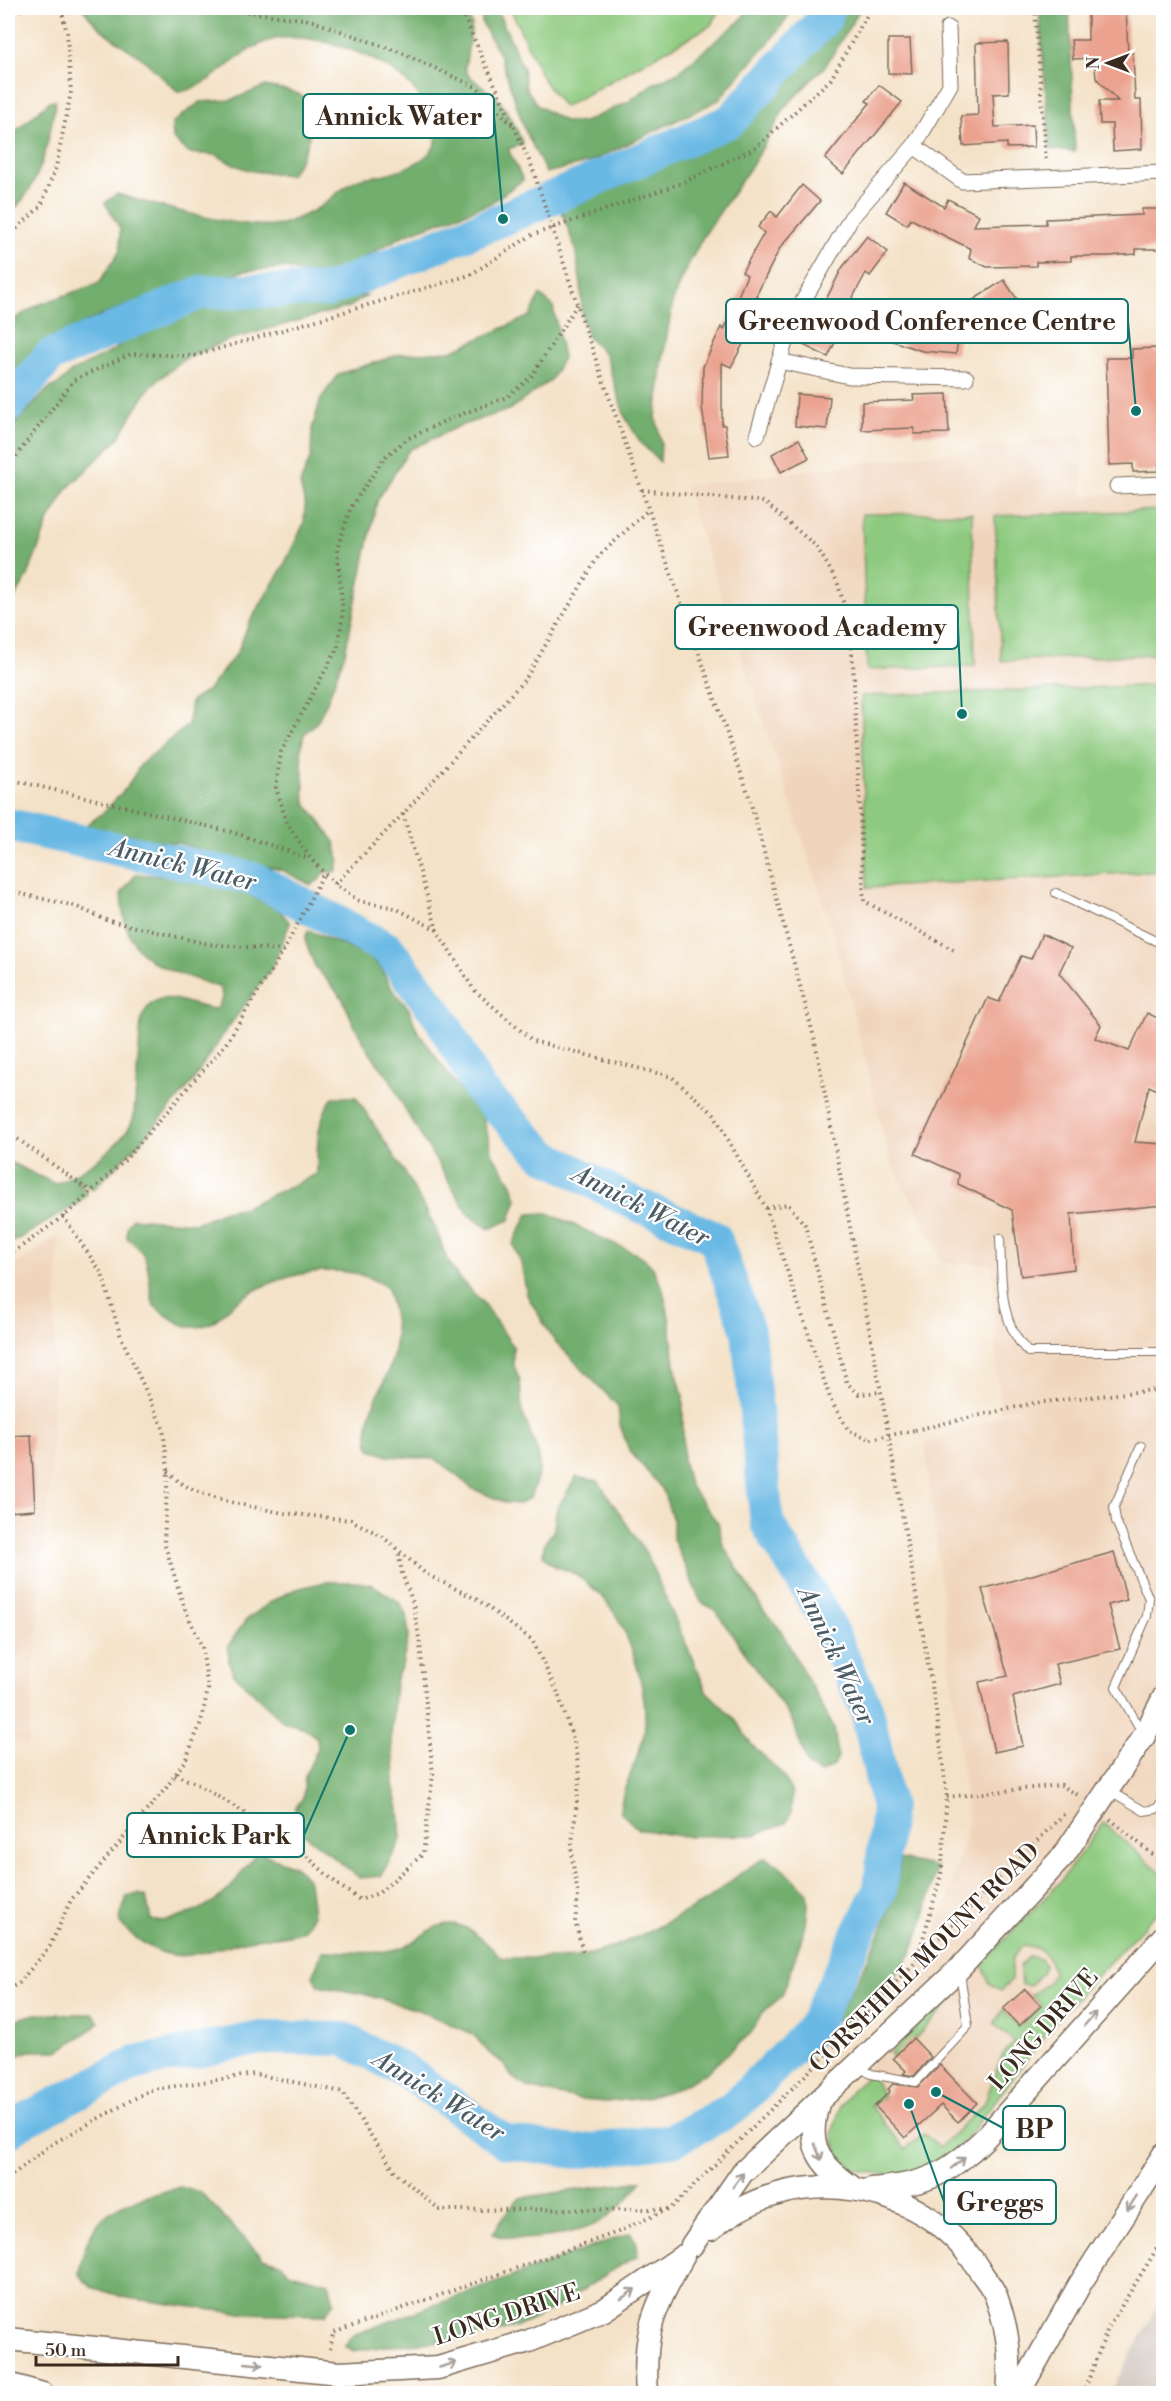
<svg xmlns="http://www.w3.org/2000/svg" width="1171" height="2401" font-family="'Libre Bodoni',serif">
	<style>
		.built { fill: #f0d5bc }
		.industrial { fill: #cec1b9 }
		.green { fill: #8dca7f; stroke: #647a4e; stroke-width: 1.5 }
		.forest { fill: #72ae6e; stroke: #566c46; stroke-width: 1.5 }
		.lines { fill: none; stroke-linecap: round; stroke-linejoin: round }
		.river { stroke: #6bb9e5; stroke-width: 34 }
		.building { fill: #eba28e }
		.service-casing { stroke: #7c6a5a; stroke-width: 10 }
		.minor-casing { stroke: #7c6a5a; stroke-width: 17 }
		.secondary-casing { stroke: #7c6a5a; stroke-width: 25 }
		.path { stroke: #7c6a5a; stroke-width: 4; stroke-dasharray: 1.5 4.5; stroke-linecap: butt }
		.service { stroke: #fff; stroke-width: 8 }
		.minor { stroke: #fff; stroke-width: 15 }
		.secondary { stroke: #fff; stroke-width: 22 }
		.path-bridge { stroke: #7c6a5a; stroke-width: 4; stroke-dasharray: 1.5 4.5; stroke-linecap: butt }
		.oneway { stroke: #a79f9a }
		.labels { text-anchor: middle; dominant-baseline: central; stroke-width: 4.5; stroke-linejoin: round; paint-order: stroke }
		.street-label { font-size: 24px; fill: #3b2a1e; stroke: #fff }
		.water-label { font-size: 26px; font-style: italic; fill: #4c5c64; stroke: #fff }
		.leader { fill: none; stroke: #0f766e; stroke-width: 2 }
		.callout-dot { fill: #0f766e; stroke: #fff; stroke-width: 2 }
		.callout { fill: #fff; stroke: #0f766e; stroke-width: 2 }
		.callout-label { font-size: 26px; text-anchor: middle; font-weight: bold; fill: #3b2a1e }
	</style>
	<rect width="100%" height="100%" fill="#fff"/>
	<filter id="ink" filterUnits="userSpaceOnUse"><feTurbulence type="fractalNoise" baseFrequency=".0167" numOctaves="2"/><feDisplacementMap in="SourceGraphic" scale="12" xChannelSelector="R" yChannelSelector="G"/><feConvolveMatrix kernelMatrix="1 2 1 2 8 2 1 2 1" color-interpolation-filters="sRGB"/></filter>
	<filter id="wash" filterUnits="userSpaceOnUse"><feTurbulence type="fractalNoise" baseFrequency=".008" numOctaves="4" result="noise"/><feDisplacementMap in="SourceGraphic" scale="24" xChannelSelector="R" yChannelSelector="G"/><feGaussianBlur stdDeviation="1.35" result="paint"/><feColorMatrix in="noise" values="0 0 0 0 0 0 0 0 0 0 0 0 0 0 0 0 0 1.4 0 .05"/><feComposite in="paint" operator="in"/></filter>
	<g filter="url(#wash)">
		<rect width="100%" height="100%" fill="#f4e2c8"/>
		<!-- built -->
		<g class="built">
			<polygon points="1083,435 1083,496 1163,493 1163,1389 1066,1400 1163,1393 1163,1906 1112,1959 967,2132 910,2167 847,2108 947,1906 968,1823 925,1444 1029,1405 1000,1411 992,1264 943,1263 916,1207 891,1164 833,931 685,486"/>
			<polygon points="59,1235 51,1469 28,1746 8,1735 8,1270"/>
		</g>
		<!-- industrial -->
		<polygon class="industrial" points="1163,2295 1163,2393 1110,2393"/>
		<!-- green -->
		<g class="green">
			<polygon points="510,8 722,8 710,26 564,107 544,81"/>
			<polygon points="1163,510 1163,654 1001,661 995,516"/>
			<polygon points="972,513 975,666 867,670 862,514"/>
			<polygon points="1162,685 1163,871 867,888 861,696"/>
			<path d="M1103 1823 1163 1874V1906L1064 2011 973 2130 945 2162 902 2178 856 2170 839 2155 832 2133 841 2105 851 2091 871 2074 884 2097 871 2106 905 2149 924 2134 940 2147 984 2104 1002 2056 1014 2042 994 2024 1003 2009 1019 2026 1041 2006 1031 1995 1048 1983 1053 1973C1048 1953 1043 1948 1023 1945L1012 1958 1011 1980 1001 1991 989 1983 982 1963 1059 1883Z"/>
			<polygon points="1029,1956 1040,1959 1044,1965 1043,1972 1030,1986 1022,1985 1020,1966"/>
			<polygon points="952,1991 957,1994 896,2059 890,2054"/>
		</g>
		<!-- forest -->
		<g class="forest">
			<path d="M482 8H495L498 12 523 68 526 88 538 106 566 122H584L628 102 651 85 678 72 741 20 748 8H793C775 42 742 68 719 100L590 162 546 173 525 130 500 56 482 23Z"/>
			<path d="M837 8H861L826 65 786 106 756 159 703 237 681 279 673 301 663 358 656 417 661 442 660 462 641 443 625 417 605 354 588 337 582 315 581 285 575 248 558 202C664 162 791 123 837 8Z"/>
			<polygon points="1039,8 1069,8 1075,152 1050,149"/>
			<path d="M83 9 466 8 472 24 465 68 468 75 499 100 512 119 523 144 508 149 523 180 489 204 404 235 331 276 314 277 286 268 244 271 226 277H202L95 318 57 337 8 382V323L38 305 99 283 120 250V228L105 203 117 194C150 204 256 234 285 223 296 219 308 214 318 208 332 199 344 185 359 179 365 176 374 177 381 175 399 171 426 163 435 145 440 133 432 125 427 116 424 111 424 104 421 99 399 62 323 33 281 38 240 43 218 86 179 92 164 81 153 67 140 57 118 41 99 32 83 9Z"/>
			<path d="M266 86C277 89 295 90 303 97 322 114 305 160 289 175L252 171 232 164 217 155 188 153 173 139 172 123 200 102 231 100Z"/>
			<path d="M50 101H56C48 143 42 186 8 215V138Z"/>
			<polygon points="292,295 333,299 368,295 349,307 228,340 185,359 158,380 147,391 117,440 67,489 49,520 27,578 8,609 8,440 16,423 48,389 60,383 71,372 116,349 135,328 228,301"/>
			<polygon points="540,295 553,306 563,358 551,380 509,410 459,426 409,450 377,501 345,653 327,702 317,722 304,734 301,749 305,802 335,842 339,859 337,871 324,873 319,880 311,885 282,870 223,857 179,843 146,840 126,834 106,834 83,828 104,812 127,787 141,764 188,725 191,701 208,690 237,653 249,623 283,567 304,523 305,504 300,484 311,456 312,429 321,398 339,374 401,354 451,351 530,316"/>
			<path d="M136 874 211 880 235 887 280 911 290 923 272 968 227 1029 190 1085 148 1134 93 1190 75 1178 87 1194 79 1203 8 1245V1161L55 1184C81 1173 127 1144 134 1116L141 1020C156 979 189 1009 217 1009L222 998 221 988C165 968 124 966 121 894Z"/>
			<polygon points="308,930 368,956 380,966 392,989 409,1009 417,1030 457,1086 481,1110 493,1155 512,1184 517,1199 510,1220 489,1229 469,1215 407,1113 390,1079 372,1056 355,1027 342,998 315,966 305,940"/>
			<path d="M333 1097H356L405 1173 435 1227 447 1259 457 1276 483 1303 513 1346V1363L520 1381 522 1412 537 1450 540 1469 530 1498 519 1504 507 1503 473 1489 436 1459 388 1456 370 1449C359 1414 388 1386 394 1352 398 1329 393 1310 387 1288 345 1257 276 1273 236 1302 222 1313 217 1324 198 1327 181 1329 167 1315 154 1306 145 1276 156 1258 127 1238V1227L132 1218 196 1223 225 1211 245 1207 317 1174C317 1145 316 1121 333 1097Z"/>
			<polygon points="548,1213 643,1257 653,1268 663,1290 669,1317 676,1371 683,1395 683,1459 689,1485 718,1523 723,1545 763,1610 780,1629 834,1728 838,1757 834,1766 821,1773 808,1766 792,1720 715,1610 701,1602 673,1539 673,1521 663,1490 629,1450 620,1425 618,1406 553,1339 527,1295 521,1263 513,1244 528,1214"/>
			<path d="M576 1477 598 1481 646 1553 707 1692 734 1718 751 1744 783 1775 792 1793 791 1812 786 1823 754 1835 680 1836 638 1829 620 1812C622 1786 637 1764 643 1738 652 1700 630 1629 605 1600 596 1590 584 1580 573 1573 559 1566 554 1570 543 1555L544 1544 554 1530 556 1511Z"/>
			<polygon points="325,1582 358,1582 373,1585 400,1603 406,1615 409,1635 402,1665 395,1681 391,1738 395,1774 393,1785 399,1808 401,1840 381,1876 360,1878 298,1829 295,1808 303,1798 305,1776 318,1748 317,1738 303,1727 285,1723 244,1684 233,1673 229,1662 228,1646 245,1621 272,1601 296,1589"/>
			<path d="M259 1852 296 1867 309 1881 313 1915 303 1931C285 1938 267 1937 248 1940 214 1948 183 1966 150 1947 136 1938 129 1935 119 1921L127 1896 139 1894 146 1897 151 1920C171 1926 216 1904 230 1888 240 1876 247 1863 259 1852Z"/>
			<path d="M766 1858 780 1866 807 1892 808 1905 806 1925 782 1996 763 2012 751 2033 706 2073 676 2089 645 2098 605 2102 582 2100 528 2088 512 2077 503 2063 489 2053 473 2034 418 2010 363 1994 318 1986 313 1976 322 1951C349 1951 374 1956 400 1948 414 1944 423 1933 436 1927 464 1915 483 1941 502 1958 526 1958 552 1959 575 1957 614 1952 669 1922 702 1903 724 1890 742 1868 766 1858Z"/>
			<path d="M900 1859 937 1867C928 1901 921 1944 899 1972 884 1990 861 2006 850 2027L834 2019C860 1977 898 1909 900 1859Z"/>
			<polygon points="35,2014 93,2014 99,2021 94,2028 58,2051 30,2051 8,2059 8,2022"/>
			<path d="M642 2181C629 2198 610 2219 589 2227 564 2236 517 2244 493 2234L502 2219 519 2198Z"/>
			<path d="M180 2187 200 2192 263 2258 282 2264 291 2273 329 2283 334 2301 325 2315 236 2313 127 2298 91 2287 79 2275C88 2206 123 2203 180 2187Z"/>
			<path d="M630 2233 635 2240 638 2256C597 2276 561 2310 518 2326 465 2345 408 2340 354 2351L344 2346 353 2335Z"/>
		</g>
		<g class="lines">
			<!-- river -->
			<g class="river">
				<polyline points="8,407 50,356 202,292 329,290 503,219 730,121 826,17 826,8"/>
				<polyline points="8,825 255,879 388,949 440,1017 480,1090 544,1155 627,1200 715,1238 748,1331 767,1523 823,1614 867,1710 888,1808 880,1889 813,2028 732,2109 673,2140 576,2152 505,2142 407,2072 344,2039 261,2038 136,2063 19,2123 8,2132"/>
			</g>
		</g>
		<g id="blocks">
			<!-- building -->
			<g class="building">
				<polygon points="1088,8 1126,8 1128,53 1133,53 1135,100 1141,100 1142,149 1113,151 1112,124 1100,124 1099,101 1118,101 1096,78 1094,58 1073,59 1071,40 1088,40"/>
				<polygon points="888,39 910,39 912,74 888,73"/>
				<polygon points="1008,42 1009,93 993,94 995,127 1033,125 1034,147 1007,148 1007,143 963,146 961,116 978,115 976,43"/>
				<polygon points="879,85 902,102 843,174 825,159 870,103 866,101"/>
				<polygon points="904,182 944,207 948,199 979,215 974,226 1046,224 1046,219 1142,215 1142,209 1164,209 1164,249 1136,249 1136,254 1109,256 1071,256 1071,261 1036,262 1036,266 987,267 969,258 971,249 911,219 907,225 886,212"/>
				<polygon points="802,185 820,201 780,248 756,296 758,297 740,337 745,340 731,367 722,363 722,425 725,425 729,455 709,457 702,407 703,367 721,327 724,330 747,275 742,272 764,233 758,227 771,211 777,217"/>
				<polygon points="867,236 888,252 870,276 866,273 840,321 844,324 828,357 803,345 842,268"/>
				<polygon points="1004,280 1034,324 1011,339 994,329 984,330 967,304"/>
				<polygon points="886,308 919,317 960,322 956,354 922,351 878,336"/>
				<polygon points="1156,348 1156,353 1164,353 1164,462 1159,462 1159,471 1133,472 1133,464 1109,465 1106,358 1132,358 1132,349"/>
				<polygon points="797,394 830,397 827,429 795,426"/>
				<polygon points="947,394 949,433 914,434 914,428 862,430 862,402 914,400 913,395"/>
				<polygon points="799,439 809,458 781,472 772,454"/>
				<polygon points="1042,934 1071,948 1059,973 1101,1025 1095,1038 1129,1051 1147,1013 1164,1021 1164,1093 1149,1086 1135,1142 1164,1144 1164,1205 1071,1214 1074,1269 1021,1276 1012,1210 958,1184 959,1174 915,1154 988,998 999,1002 1021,956 1031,959"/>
				<polygon points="31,1435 35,1510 8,1512 8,1436"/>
				<polygon points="1114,1552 1127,1600 1108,1605 1120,1649 1055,1664 1060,1684 1013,1697 1023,1746 994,1752 979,1682 1008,1676 982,1589"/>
				<polygon points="1025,1989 1041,2006 1019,2026 1003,2009"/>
				<polygon points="913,2038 931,2057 914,2076 903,2074 906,2071 893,2058"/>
				<polygon points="940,2065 977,2103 958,2122 941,2105 905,2138 875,2106 890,2091 888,2089 893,2084 918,2087"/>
			</g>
		</g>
	</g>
	<g filter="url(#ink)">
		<use href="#blocks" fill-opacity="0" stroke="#7c6a5a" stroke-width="1.5"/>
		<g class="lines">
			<defs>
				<g id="service">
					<polyline points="1056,893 1164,945"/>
					<path d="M1000 1238C1002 1277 998 1322 1028 1352H1164"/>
					<polyline points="1141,1446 1114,1507 1116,1521 1149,1599 1147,1616 1116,1687 1142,1732"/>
					<polyline points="1109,1790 1144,1811 1156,1809 1164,1801"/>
					<polyline points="859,2067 871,2074 916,2082 968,2026 960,1973"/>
				</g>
				<g id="minor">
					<polyline points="914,146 962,181 1164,173"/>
					<polyline points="779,361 849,376 966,378"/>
					<polyline points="757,436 791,322 851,218 914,146 950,85 948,28"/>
					<polyline points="1117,486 1164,484"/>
				</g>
				<g id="secondary">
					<path d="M818 2104C806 2146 818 2163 852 2187"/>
					<path d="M871 2189C925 2185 947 2175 985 2138L1164 1936"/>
					<path d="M711 2229C791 2161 921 2178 978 2268 984 2278 994 2288 997 2299 1009 2333 1011 2359 1008 2394"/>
					<polyline points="692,2245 742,2173 959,1969 1064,1855 1144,1736 1164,1697"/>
					<polyline points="8,2339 339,2373 438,2368 529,2341 604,2310 683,2256"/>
					<polyline points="8,2384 43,2394"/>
					<path d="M647 2394C643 2336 652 2311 680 2262"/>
					<polyline points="1018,2394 1080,2284 1164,2154"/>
				</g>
			</defs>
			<!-- service casing -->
			<use href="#service" class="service-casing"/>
			<!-- minor casing -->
			<use href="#minor" class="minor-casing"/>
			<!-- secondary casing -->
			<use href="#secondary" class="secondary-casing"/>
			<!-- path -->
			<g class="path">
				<polyline points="217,8 310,20 402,53 478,88 514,127"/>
				<polyline points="1035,8 1046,162"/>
				<polyline points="8,12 31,8"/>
				<polyline points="8,237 41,206 56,167 71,92 67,33 61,8"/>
				<polyline points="8,472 10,464 74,380 131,354 194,356 470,275 532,235 682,183 755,148 831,79 871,8"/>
				<polyline points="642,490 764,502 816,546 837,581 847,615 853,662 864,901 954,950"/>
				<polyline points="8,779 232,832 308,858"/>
				<polyline points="403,814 437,930 474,990 533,1041 672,1077 714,1114 766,1208 831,1401 849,1431 871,1439"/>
				<polyline points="335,884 403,814 526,678 598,557 649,509"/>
				<polyline points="8,891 75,906 106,920 208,944 284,950"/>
				<polyline points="437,930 395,908 359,901 335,884 310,858 287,823 276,788 281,752 338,647 343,613 337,549 351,507 385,457 407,439 449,419 507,397 531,377 578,303"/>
				<polyline points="8,1132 91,1192"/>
				<polyline points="766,1208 788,1204 805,1225 847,1383 859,1394 881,1392"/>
				<polyline points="8,1256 68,1213 124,1161 225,1045 284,950 324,873"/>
				<polyline points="915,1430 1034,1403 1164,1389"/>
				<polyline points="168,1471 179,1482 195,1491 234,1503 283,1513 351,1520 382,1536 426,1574 478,1600 532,1640 557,1691 574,1742 580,1775 571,1852 578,1896 575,1922 584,1955"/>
				<polyline points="175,1775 193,1782 285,1836 337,1884 360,1900 379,1893 423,1854 433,1774 420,1644 413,1603 402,1573 398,1550"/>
				<polyline points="947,1797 1061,1785 1080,1796"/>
				<polyline points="1110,1819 1164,1864"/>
				<polyline points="918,1959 1066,1812"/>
				<polyline points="8,1989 19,1983 50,1946 71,1900 166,1788 186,1759 201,1722 208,1689 202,1647 184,1607 164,1542 168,1470 163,1428 121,1337 102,1274 63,1216"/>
				<polyline points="8,2178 52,2144 150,2090 255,2074 342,2092 396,2173 440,2210 670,2209 848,2033 917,1960 941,1875 947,1797 936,1710 881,1392 815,1041 748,793 588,337 532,167 460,8"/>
				<polyline points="330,2349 333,2333 618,2232 668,2209"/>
				<polyline points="1083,2394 1108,2328 1164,2237"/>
			</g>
			<!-- service -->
			<use href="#service" class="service"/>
			<!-- minor -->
			<use href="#minor" class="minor"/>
			<!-- secondary -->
			<use href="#secondary" class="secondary"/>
			<!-- path-bridge -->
			<polyline class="path-bridge" points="871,1439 915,1430"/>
		</g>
		<!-- one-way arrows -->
		<defs><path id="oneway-shaft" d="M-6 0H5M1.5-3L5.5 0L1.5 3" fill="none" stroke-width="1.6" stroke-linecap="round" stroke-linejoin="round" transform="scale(1.5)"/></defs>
		<g class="oneway">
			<use href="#oneway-shaft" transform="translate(1090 2019) rotate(-49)"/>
			<use href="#oneway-shaft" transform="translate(818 2152) rotate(68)"/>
			<use href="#oneway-shaft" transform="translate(958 2163) rotate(-38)"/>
			<use href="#oneway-shaft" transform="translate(738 2180) rotate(-54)"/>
			<use href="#oneway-shaft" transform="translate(1132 2203) rotate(123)"/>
			<use href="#oneway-shaft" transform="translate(628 2294) rotate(-35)"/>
			<use href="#oneway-shaft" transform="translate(254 2364) rotate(6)"/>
			<use href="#oneway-shaft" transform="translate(448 2365) rotate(-16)"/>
		</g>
	</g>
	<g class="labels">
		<!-- street labels -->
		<g class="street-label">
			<text transform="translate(925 1958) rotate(-45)">CORSEHILL MOUNT ROAD</text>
			<text transform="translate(1044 2030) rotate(-49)">LONG DRIVE</text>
			<text transform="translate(507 2315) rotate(-18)">LONG DRIVE</text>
		</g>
		<!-- water labels -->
		<g class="water-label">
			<text transform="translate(183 865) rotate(14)">Annick Water</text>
			<text transform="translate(641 1206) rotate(27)">Annick Water</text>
			<text transform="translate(836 1656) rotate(65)">Annick Water</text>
			<text transform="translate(439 2096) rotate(32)">Annick Water</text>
		</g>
	</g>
	<!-- callouts -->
	<path class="leader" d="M503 219L494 116M1136 411L1128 321M962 714L958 627M350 1730L304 1835M936 2092L1003 2128M909 2104L944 2202"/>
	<g class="callout-dot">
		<circle cx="503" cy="219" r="6"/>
		<circle cx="1136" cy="411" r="6"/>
		<circle cx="962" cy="714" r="6"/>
		<circle cx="350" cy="1730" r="6"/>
		<circle cx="936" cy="2092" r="6"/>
		<circle cx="909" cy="2104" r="6"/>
	</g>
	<g class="callout">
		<rect x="303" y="94" width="191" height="44" rx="6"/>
		<rect x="726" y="299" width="402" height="44" rx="6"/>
		<rect x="675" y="605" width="283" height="44" rx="6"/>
		<rect x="127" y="1813" width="177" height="44" rx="6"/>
		<rect x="1003" y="2106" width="62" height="44" rx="6"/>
		<rect x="944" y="2180" width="112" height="44" rx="6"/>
	</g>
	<g class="callout-label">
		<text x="399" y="125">Annick Water</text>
		<text x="927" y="330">Greenwood Conference Centre</text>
		<text x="817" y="636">Greenwood Academy</text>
		<text x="215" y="1844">Annick Park</text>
		<text x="1034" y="2138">BP</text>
		<text x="1000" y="2211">Greggs</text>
	</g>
	<!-- margin -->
	<rect width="1171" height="2401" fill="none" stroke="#fff" stroke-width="30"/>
	<!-- north arrow -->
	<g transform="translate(1108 63) rotate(270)" stroke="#ffffff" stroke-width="4.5" paint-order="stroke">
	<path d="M0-4.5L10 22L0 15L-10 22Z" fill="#3b2a1e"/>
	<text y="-9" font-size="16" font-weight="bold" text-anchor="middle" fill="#3b2a1e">N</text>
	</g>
	<!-- scale -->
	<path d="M36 2356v9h142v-9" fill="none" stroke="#3b2a1e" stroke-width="3"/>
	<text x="45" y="2356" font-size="18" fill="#3b2a1e" stroke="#ffffff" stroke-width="4.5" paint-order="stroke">50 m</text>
</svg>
